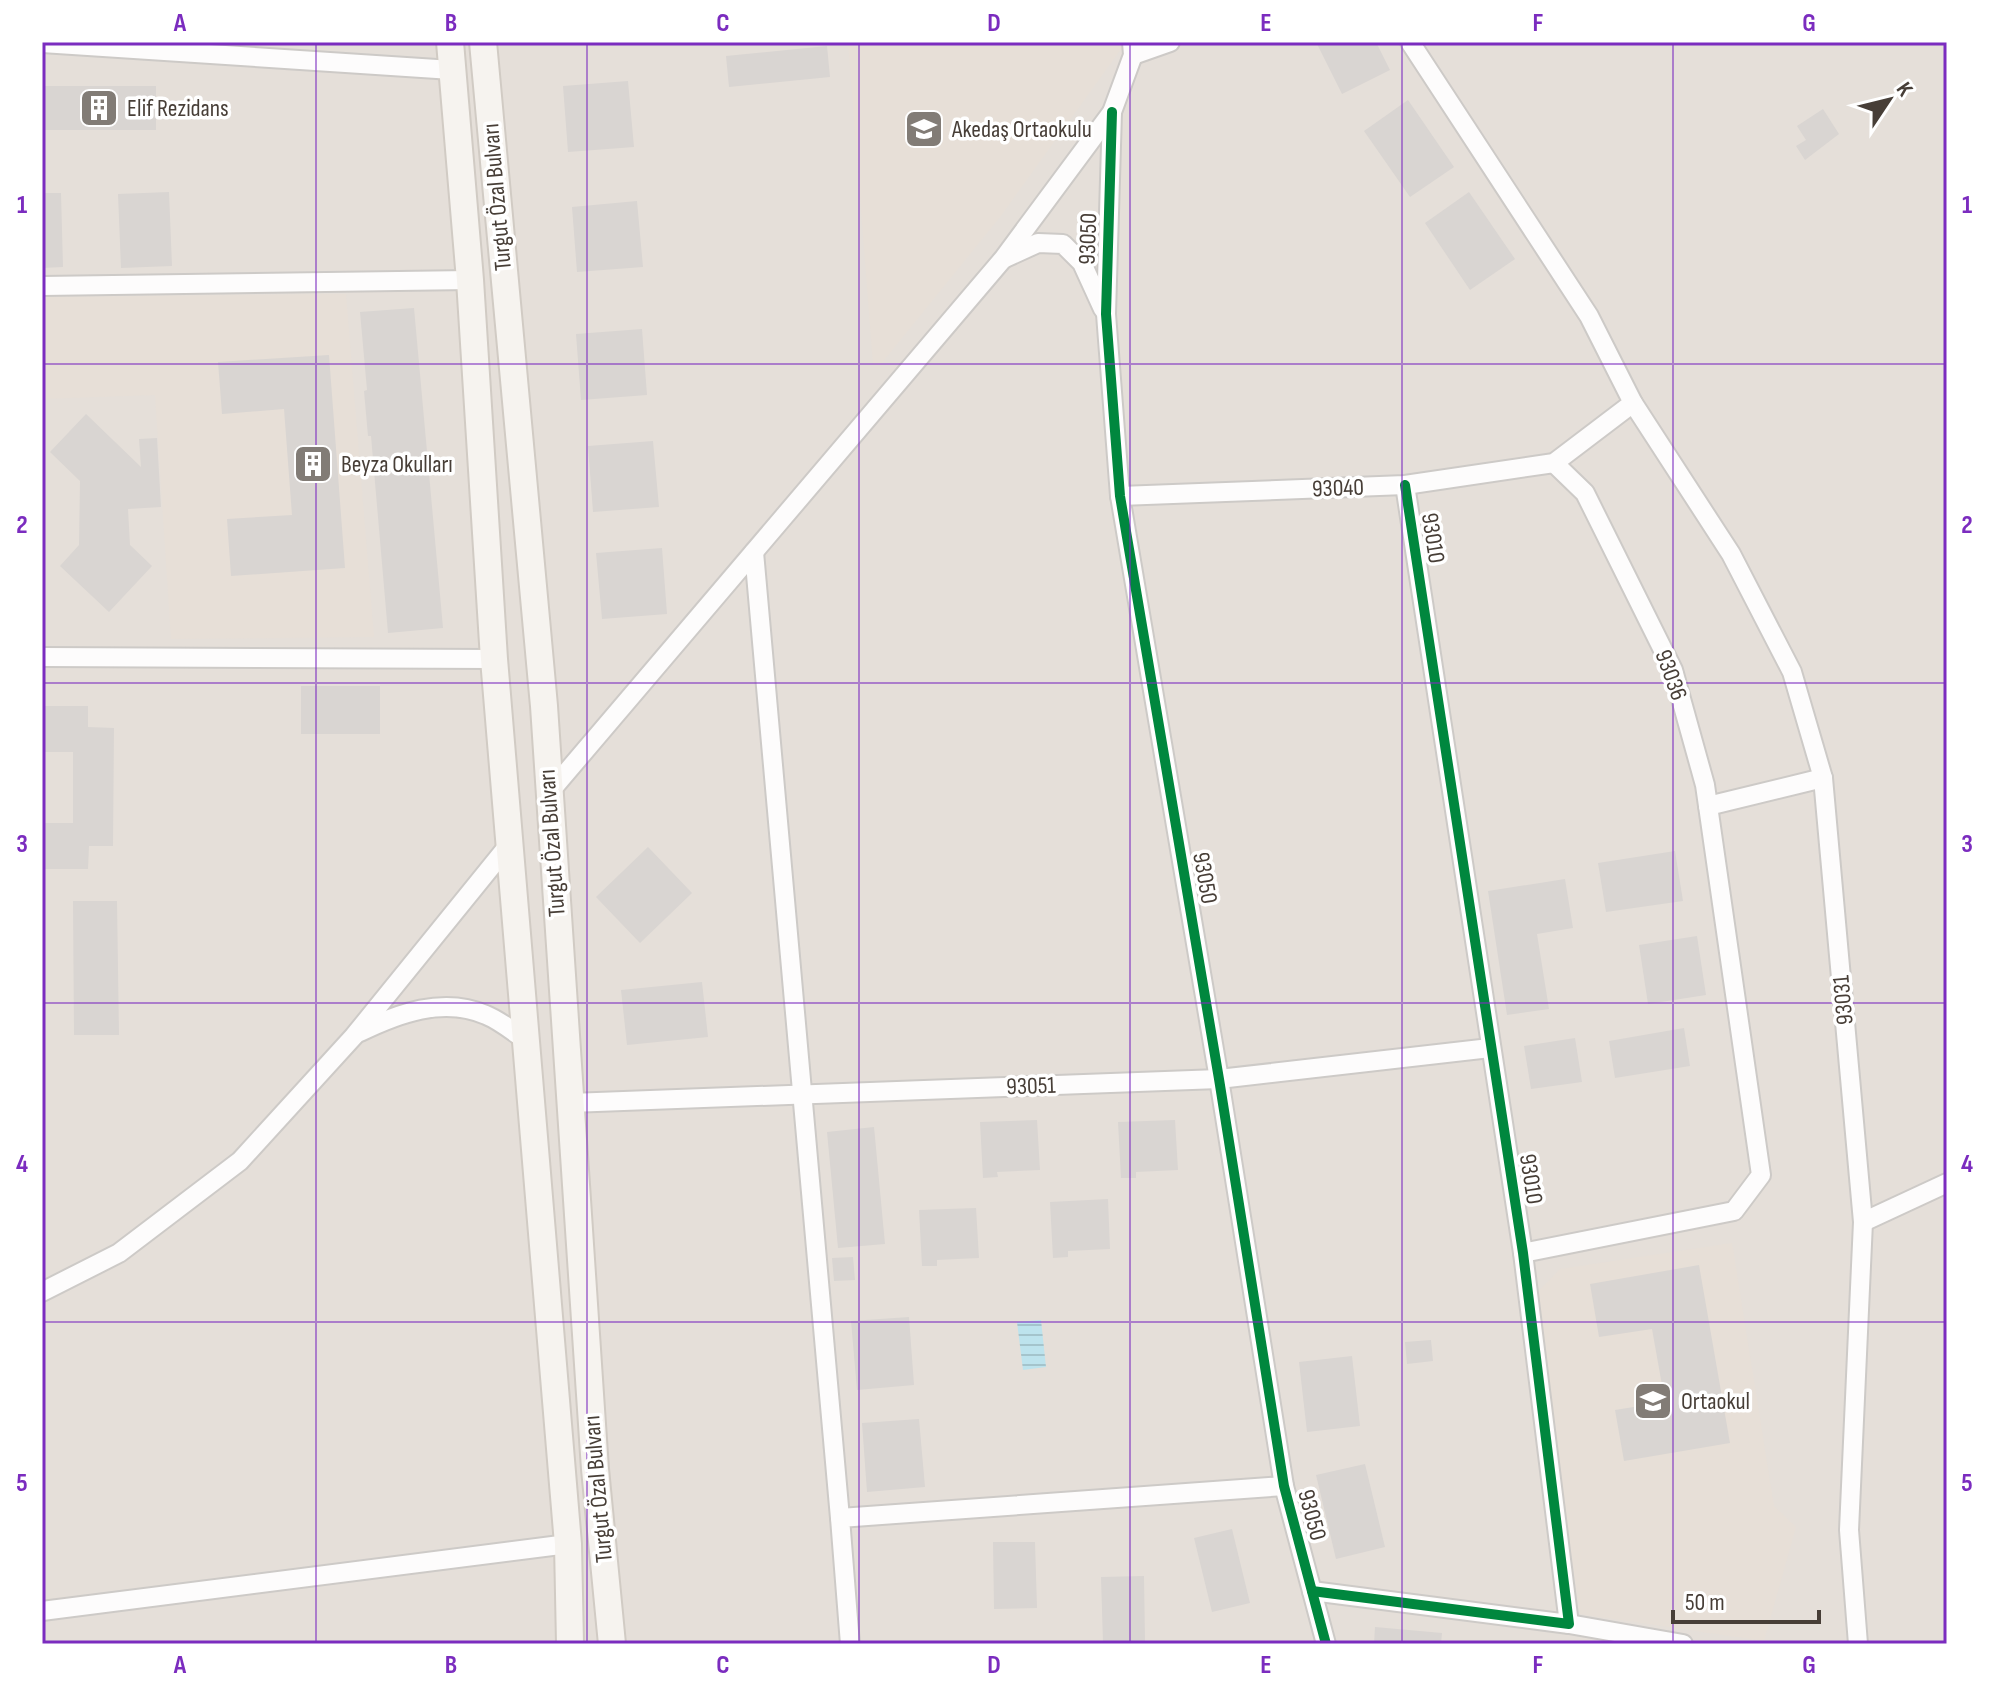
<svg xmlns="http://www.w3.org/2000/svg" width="1989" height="1686" font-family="'Sofia Sans Condensed',sans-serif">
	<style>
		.residential { fill: #e5dfd9 }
		.education { fill: #e7dfd7 }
		.water { fill: url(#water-rules) }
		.building { fill: #d9d5d2 }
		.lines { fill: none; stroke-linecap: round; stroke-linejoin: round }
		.street-casing { stroke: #cdcac7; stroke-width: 22 }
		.secondary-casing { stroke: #d1cbc4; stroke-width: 30 }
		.street { stroke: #fdfcfc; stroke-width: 18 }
		.secondary { stroke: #f6f3ef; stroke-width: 26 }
		.cycleway-casing { stroke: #fff; stroke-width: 15 }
		.cycleway { stroke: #00873e; stroke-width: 10 }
		.grid { fill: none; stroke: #7b2cbf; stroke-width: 2; stroke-opacity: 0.55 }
		.labels { text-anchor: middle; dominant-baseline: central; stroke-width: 7; stroke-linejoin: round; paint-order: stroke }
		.poi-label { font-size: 24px; fill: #473e37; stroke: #fff; text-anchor: start }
		.street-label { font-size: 24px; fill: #473e37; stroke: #fff }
		.neatline { fill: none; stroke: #7b2cbf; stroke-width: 3 }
		.grid-label { font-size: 26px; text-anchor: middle; font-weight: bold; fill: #7b2cbf }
	</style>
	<defs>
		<pattern id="water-rules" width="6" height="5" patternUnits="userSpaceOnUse" patternTransform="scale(2)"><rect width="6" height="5" fill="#bde3ed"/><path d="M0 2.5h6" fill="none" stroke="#a4c4cc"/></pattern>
	</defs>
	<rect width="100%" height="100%" fill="#f1eeeb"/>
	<!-- residential -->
	<rect class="residential" x="42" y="42" width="1905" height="1602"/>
	<!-- education -->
	<g class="education">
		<polygon points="848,42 1126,42 1000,217 881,364 873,365"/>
		<polygon points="346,294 374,637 171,639 155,395 42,399 42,297"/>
		<polygon points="1732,1243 1774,1506 1796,1527 1764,1641 1580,1614 1534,1296 1560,1269"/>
	</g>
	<!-- water -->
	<polygon class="water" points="1041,1320 1046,1367 1023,1370 1017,1322"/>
	<!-- building -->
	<g class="building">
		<polygon points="1316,42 1376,42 1390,70 1342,94"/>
		<polygon points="827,46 830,77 729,87 726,56"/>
		<polygon points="628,81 634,147 568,152 563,86"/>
		<rect x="42" y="86" width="114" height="44"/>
		<polygon points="1408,100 1454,167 1410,197 1364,131"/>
		<polygon points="1823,109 1839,134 1805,160 1796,146 1806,140 1797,126"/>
		<polygon points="169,192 172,266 121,268 118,194"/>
		<polygon points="1469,192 1515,259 1470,290 1425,223"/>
		<polygon points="42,193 61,193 63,267 42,268"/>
		<polygon points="637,201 643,267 577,272 572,207"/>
		<polygon points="414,308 443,628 388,633 371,436 368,436 364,391 367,390 360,312"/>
		<polygon points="642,329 647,395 581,400 576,334"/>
		<polygon points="329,355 345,568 231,576 227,519 292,515 284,409 222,414 218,362"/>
		<polygon points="86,414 141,467 139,439 157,438 161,507 128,509 130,545 152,566 109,612 60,566 79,545 80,481 50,452"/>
		<polygon points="653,441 659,507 593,512 588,446"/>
		<polygon points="662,548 667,614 602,619 596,553"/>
		<rect x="301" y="686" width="79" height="48"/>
		<polygon points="42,706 88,706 88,727 114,728 113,846 89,846 88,869 42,869 42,823 73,823 73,752 42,752"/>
		<polygon points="648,847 692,893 640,943 596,897"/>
		<polygon points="1675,851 1683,901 1606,912 1598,863"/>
		<polygon points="1565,879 1573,928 1537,934 1549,1009 1507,1015 1488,891"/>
		<polygon points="73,901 117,901 119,1035 74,1035"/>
		<polygon points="1697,936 1706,995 1648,1004 1639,945"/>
		<polygon points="702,982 708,1037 627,1045 621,990"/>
		<polygon points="1684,1028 1690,1066 1615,1078 1609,1041"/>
		<polygon points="1575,1038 1582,1082 1531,1089 1524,1046"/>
		<polygon points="1037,1120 1040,1170 997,1172 998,1177 983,1178 980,1122"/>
		<polygon points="1175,1120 1178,1170 1136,1172 1136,1178 1121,1178 1118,1122"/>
		<polygon points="874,1127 885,1244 838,1248 827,1132"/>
		<polygon points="1108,1199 1110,1249 1068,1251 1068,1257 1053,1258 1050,1202"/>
		<polygon points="976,1208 979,1258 937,1260 937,1266 922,1266 919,1210"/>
		<polygon points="853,1257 855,1280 834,1281 832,1258"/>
		<polygon points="1699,1265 1730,1443 1624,1461 1615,1410 1665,1402 1652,1329 1599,1337 1590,1284"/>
		<polygon points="909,1317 914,1385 857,1390 851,1321"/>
		<polygon points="1431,1340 1433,1361 1407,1364 1405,1342"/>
		<polygon points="1352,1356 1360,1426 1307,1432 1299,1362"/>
		<polygon points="919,1419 925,1487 867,1492 862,1423"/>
		<polygon points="1365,1464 1385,1547 1336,1559 1316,1475"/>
		<polygon points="1232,1529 1250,1603 1212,1612 1194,1538"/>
		<polygon points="993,1542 1035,1542 1037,1608 994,1609"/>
		<polygon points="1144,1576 1145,1642 1103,1643 1101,1577"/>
		<polygon points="1375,1627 1442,1633 1441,1644 1374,1644"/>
	</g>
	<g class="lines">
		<defs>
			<g id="street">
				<polyline points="42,43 452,70"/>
				<polyline points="1133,55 1170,42"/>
				<polyline points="1112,112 1106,314 1120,496 1219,1079 1284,1486 1326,1644"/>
				<polyline points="1005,258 1038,243 1063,244 1082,263 1103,309"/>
				<polyline points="42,286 470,280"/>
				<polyline points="1633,403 1731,554 1792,672 1823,778 1863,1222 1849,1530 1858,1644"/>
				<polyline points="1120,496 1405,485 1554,463 1633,403 1589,316 1410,42"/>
				<polyline points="754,552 840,1518"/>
				<polyline points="42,657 494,659"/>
				<polyline points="548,794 1003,259 1112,112 1133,55 1132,42"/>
				<polyline points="1708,806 1823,778"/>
				<path d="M360 1032C397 1014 443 996 486 1015 501 1021 515 1033 528 1042"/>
				<polyline points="570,1103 1219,1079 1490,1048"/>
				<polyline points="1863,1222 1947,1183"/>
				<polyline points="1523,1253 1734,1211 1761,1175 1705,785 1673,670 1585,493 1554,463"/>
				<polyline points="42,1292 119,1253 240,1161 354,1036 512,841"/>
				<polyline points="1312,1591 1569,1624 1523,1253 1405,485"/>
				<polyline points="42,1611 568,1544"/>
				<polyline points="1569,1624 1683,1644"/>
				<polyline points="850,1644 840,1518 1284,1486"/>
			</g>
			<g id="secondary">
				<polyline points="450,42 470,280 494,659 568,1544 570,1644"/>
				<polyline points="483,42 544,706 595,1469 612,1644"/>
			</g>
		</defs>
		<!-- street casing -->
		<use href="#street" class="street-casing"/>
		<!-- secondary casing -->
		<use href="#secondary" class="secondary-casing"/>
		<!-- street -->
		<use href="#street" class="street"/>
		<!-- secondary -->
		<use href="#secondary" class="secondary"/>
		<defs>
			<g id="cycleway">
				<polyline points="1112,112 1106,314 1120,496 1219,1079 1284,1486 1326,1644"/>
				<polyline points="1312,1591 1569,1624 1523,1253 1405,485"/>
			</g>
		</defs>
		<!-- cycleway casing -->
		<use href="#cycleway" class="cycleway-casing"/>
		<!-- cycleway -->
		<use href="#cycleway" class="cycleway"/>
	</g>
	<!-- grid -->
	<path class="grid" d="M316 42V1644M587 42V1644M859 42V1644M1130 42V1644M1402 42V1644M1673 42V1644M42 364H1947M42 683H1947M42 1003H1947M42 1322H1947"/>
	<!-- icons -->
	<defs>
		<symbol id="building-square" viewBox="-11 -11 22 22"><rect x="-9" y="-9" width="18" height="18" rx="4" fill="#827c76" stroke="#fff"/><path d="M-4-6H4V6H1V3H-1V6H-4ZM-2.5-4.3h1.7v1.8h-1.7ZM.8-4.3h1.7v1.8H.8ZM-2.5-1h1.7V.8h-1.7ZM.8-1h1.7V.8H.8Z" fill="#fff"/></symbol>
		<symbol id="school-square" viewBox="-11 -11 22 22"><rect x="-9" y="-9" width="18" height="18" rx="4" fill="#827c76" stroke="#fff"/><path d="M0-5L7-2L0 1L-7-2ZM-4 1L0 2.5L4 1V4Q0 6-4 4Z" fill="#fff"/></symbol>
	</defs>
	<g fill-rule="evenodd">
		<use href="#building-square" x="77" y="86" width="44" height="44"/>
		<use href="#school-square" x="902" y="107" width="44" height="44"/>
		<use href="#building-square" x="291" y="442" width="44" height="44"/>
		<use href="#school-square" x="1631" y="1379" width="44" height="44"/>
	</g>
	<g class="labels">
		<!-- poi labels -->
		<g class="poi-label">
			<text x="127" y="108">Elif Rezidans</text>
			<text x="952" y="129">Akedaş Ortaokulu</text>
			<text x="341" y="464">Beyza Okulları</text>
			<text x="1681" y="1401">Ortaokul</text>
		</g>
		<!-- street labels -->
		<g class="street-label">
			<text transform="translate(497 197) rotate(-95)">Turgut Özal Bulvarı</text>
			<text transform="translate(1088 239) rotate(-88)">93050</text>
			<text transform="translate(1338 488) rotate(-2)">93040</text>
			<text transform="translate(1433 538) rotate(81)">93010</text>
			<text transform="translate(1671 675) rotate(70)">93036</text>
			<text transform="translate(552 843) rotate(-94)">Turgut Özal Bulvarı</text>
			<text transform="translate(1205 878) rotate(80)">93050</text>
			<text transform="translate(1843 1000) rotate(-95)">93031</text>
			<text transform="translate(1031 1086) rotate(-2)">93051</text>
			<text transform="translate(1531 1179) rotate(81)">93010</text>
			<text transform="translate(598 1489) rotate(-95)">Turgut Özal Bulvarı</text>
			<text transform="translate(1312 1515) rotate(75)">93050</text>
		</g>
	</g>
	<!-- border -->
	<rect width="1989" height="1686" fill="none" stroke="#ffffff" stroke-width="88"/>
	<!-- north arrow -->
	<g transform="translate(1889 100) rotate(55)" stroke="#ffffff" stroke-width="6" paint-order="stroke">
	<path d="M0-6L14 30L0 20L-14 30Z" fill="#473e37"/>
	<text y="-12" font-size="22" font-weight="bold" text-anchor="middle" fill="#473e37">K</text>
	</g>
	<!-- scale -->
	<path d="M1673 1610v12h146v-12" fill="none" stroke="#473e37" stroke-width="4"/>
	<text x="1685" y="1610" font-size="24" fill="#473e37" stroke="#ffffff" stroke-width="6" paint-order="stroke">50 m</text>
	<rect x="44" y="44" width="1901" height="1598" class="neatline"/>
	<g class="grid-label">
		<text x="180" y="31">A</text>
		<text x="451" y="31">B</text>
		<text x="723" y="31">C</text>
		<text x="994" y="31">D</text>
		<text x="1266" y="31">E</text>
		<text x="1538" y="31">F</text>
		<text x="1809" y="31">G</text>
		<text x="22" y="213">1</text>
		<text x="1967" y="213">1</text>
		<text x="22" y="533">2</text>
		<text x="1967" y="533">2</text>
		<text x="22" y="852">3</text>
		<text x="1967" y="852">3</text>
		<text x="22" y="1172">4</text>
		<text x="1967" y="1172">4</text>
		<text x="22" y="1491">5</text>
		<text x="1967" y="1491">5</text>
		<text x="180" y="1673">A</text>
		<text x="451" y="1673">B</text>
		<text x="723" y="1673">C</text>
		<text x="994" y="1673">D</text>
		<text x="1266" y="1673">E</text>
		<text x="1538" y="1673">F</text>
		<text x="1809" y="1673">G</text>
	</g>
</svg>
